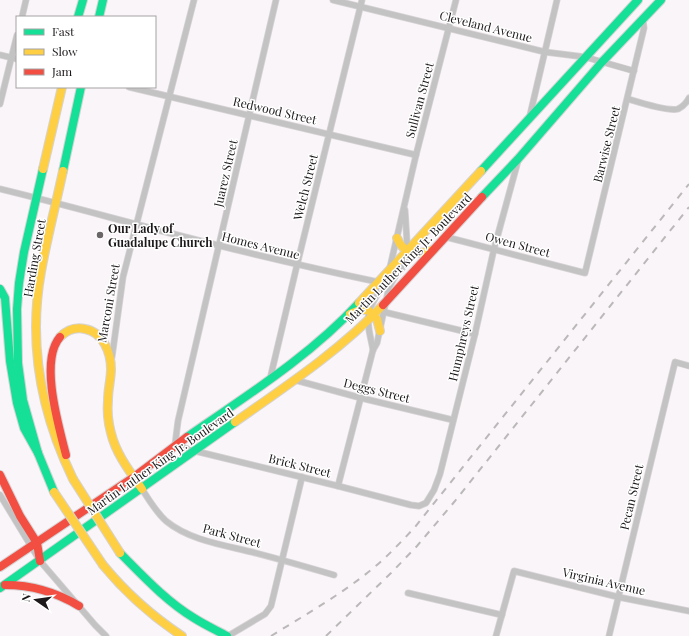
<svg xmlns="http://www.w3.org/2000/svg" width="689" height="636" font-family="'Playfair Display',serif">
	<style>
		.lines { fill: none; stroke-linecap: round; stroke-linejoin: round }
		.street-casing { stroke: #d6d3d5; stroke-width: 7 }
		.fast-casing { stroke: #d6d3d5; stroke-width: 10 }
		.slow-casing { stroke: #d6d3d5; stroke-width: 10 }
		.jam-casing { stroke: #d6d3d5; stroke-width: 10 }
		.street { stroke: #c4c3c4; stroke-width: 5.5 }
		.fast { stroke: #16e098; stroke-width: 8 }
		.slow { stroke: #ffcf43; stroke-width: 8 }
		.jam { stroke: #f24e42; stroke-width: 8 }
		.rail { stroke: #bab8b9; stroke-width: 2; stroke-dasharray: 7 7; stroke-linecap: butt }
		.slow-bridge-casing { stroke: #d6d3d5; stroke-width: 10; stroke-linecap: butt }
		.slow-bridge { stroke: #ffcf43; stroke-width: 8 }
		.poi-dot { fill: #6a6668; stroke: #fff; stroke-width: 1.5 }
		.labels { text-anchor: middle; dominant-baseline: central; stroke-width: 3; stroke-linejoin: round; paint-order: stroke }
		.street-label { font-size: 12px; fill: #1d191b; stroke: #fff }
		.poi-label { font-size: 12px; font-weight: bold; fill: #1d191b; stroke: #fff; text-anchor: start }
	</style>
	<rect width="100%" height="100%" fill="#faf5f8"/>
	<g class="lines">
		<defs>
			<g id="street">
				<polyline points="276,0 178,421 175,445 195,451 338,486 411,505 419,506 426,503 434,490 440,474 475,334 494,249 518,161"/>
				<polyline points="333,0 545,52 585,57 634,71"/>
				<polyline points="22,17 26,0"/>
				<polyline points="0,55 17,59"/>
				<polyline points="129,87 416,155"/>
				<path d="M628 99C638 102 669 112 678 109 682 107 687 102 689 98"/>
				<polyline points="0,104 17,35"/>
				<polyline points="530,115 557,0"/>
				<path d="M0 189C74 207 147 228 221 246 273 259 326 271 378 282"/>
				<polyline points="446,237 585,273 644,28 643,20"/>
				<polyline points="390,267 416,155 456,0"/>
				<polyline points="384,312 475,334"/>
				<path d="M373 350C371 338 366 324 369 312 372 300 383 288 388 275"/>
				<polyline points="112,357 123,277 194,0"/>
				<polyline points="270,379 297,265 362,0"/>
				<polyline points="295,380 361,398 453,420"/>
				<polyline points="338,486 373,350 377,343 389,287 396,275 406,264 408,258 405,210"/>
				<path d="M142 489C149 500 156 512 166 521 189 540 223 545 252 552 279 559 307 567 334 575"/>
				<polyline points="0,495 40,561 95,625 106,636"/>
				<polyline points="408,593 502,615"/>
				<polyline points="228,636 265,614 271,606 302,477"/>
				<polyline points="496,636 514,571 618,597 689,611"/>
				<polyline points="609,636 675,362 689,366"/>
			</g>
			<g id="fast">
				<polyline points="78,17 83,0"/>
				<polyline points="99,17 103,0"/>
				<polyline points="63,171 81,87"/>
				<polyline points="481,171 638,0"/>
				<polyline points="482,197 518,159 602,62 661,0"/>
				<polyline points="0,289 5,298 10,361 17,403 24,428 38,453 54,492"/>
				<path d="M187 437C246 396 309 357 359 303"/>
				<polyline points="38,453 23,400 18,363 17,309 19,283 24,252 43,169"/>
				<path d="M120 553C143 576 166 601 194 618 205 625 216 630 227 636"/>
				<polyline points="0,588 235,422"/>
			</g>
			<g id="slow">
				<polyline points="43,169 62,87"/>
				<path d="M63 171C56 204 47 238 41 272 28 344 41 413 73 479"/>
				<path d="M397 238C404 255 417 255 433 250"/>
				<polyline points="359,303 481,171"/>
				<polyline points="350,314 360,310 368,310 377,319 380,331"/>
				<path d="M60 337C67 330 76 327 85 329 103 332 111 353 111 369 111 379 108 389 108 400 107 411 108 422 111 433 116 454 130 472 142 489"/>
				<path d="M235 422C285 387 342 349 383 305"/>
				<path d="M103 565C126 593 152 616 182 636"/>
			</g>
			<g id="jam">
				<polyline points="383,305 482,197"/>
				<path d="M60 337C39 361 59 427 66 455"/>
				<polyline points="0,475 20,516 37,543 40,561"/>
				<polyline points="0,567 134,477 187,437"/>
				<path d="M5 585C32 585 56 592 79 606"/>
			</g>
		</defs>
		<!-- street casing -->
		<use href="#street" class="street-casing"/>
		<!-- fast casing -->
		<use href="#fast" class="fast-casing"/>
		<!-- slow casing -->
		<use href="#slow" class="slow-casing"/>
		<!-- jam casing -->
		<use href="#jam" class="jam-casing"/>
		<!-- street -->
		<use href="#street" class="street"/>
		<!-- fast -->
		<use href="#fast" class="fast"/>
		<!-- slow -->
		<use href="#slow" class="slow"/>
		<!-- jam -->
		<use href="#jam" class="jam"/>
		<!-- rail -->
		<g class="rail">
			<path d="M271 636C305 615 340 595 371 570 387 557 401 542 415 527L689 184"/>
			<polyline points="326,636 391,573 417,546 455,501 689,207"/>
		</g>
		<defs>
			<g id="slow-bridge">
				<polyline points="73,479 120,553"/>
				<polyline points="54,492 103,565"/>
			</g>
		</defs>
		<!-- slow-bridge casing -->
		<use href="#slow-bridge" class="slow-bridge-casing"/>
		<!-- slow-bridge -->
		<use href="#slow-bridge" class="slow-bridge"/>
	</g>
	<!-- markers -->
	<circle class="poi-dot" cx="100" cy="235" r="4"/>
	<g class="labels">
		<!-- street labels -->
		<g class="street-label">
			<text transform="translate(486 26) rotate(14)">Cleveland Avenue</text>
			<text transform="translate(419 100) rotate(-75)">Sullivan Street</text>
			<text transform="translate(275 110) rotate(13)">Redwood Street</text>
			<text transform="translate(606 144) rotate(-76)">Barwise Street</text>
			<text transform="translate(225 173) rotate(-77)">Juarez Street</text>
			<text transform="translate(305 187) rotate(-76)">Welch Street</text>
			<text transform="translate(518 244) rotate(15)">Owen Street</text>
			<text transform="translate(261 245) rotate(14)">Homes Avenue</text>
			<text transform="translate(34 258) rotate(-80)">Harding Street</text>
			<text transform="translate(408 258) rotate(-46)">Martin Luther King Jr. Boulevard</text>
			<text transform="translate(108 303) rotate(-80)">Marconi Street</text>
			<text transform="translate(463 333) rotate(-77)">Humphreys Street</text>
			<text transform="translate(377 390) rotate(14)">Deggs Street</text>
			<text transform="translate(160 461) rotate(-35)">Martin Luther King Jr. Boulevard</text>
			<text transform="translate(300 465) rotate(14)">Brick Street</text>
			<text transform="translate(631 497) rotate(-77)">Pecan Street</text>
			<text transform="translate(232 535) rotate(15)">Park Street</text>
			<text transform="translate(604 581) rotate(13)">Virginia Avenue</text>
		</g>
		<!-- poi labels -->
		<g class="poi-label">
			<text x="108" y="228">Our Lady of<tspan x="108" dy="14">Guadalupe Church</tspan></text>
		</g>
	</g>
	<!-- legend -->
	<rect x="16" y="16" width="140" height="72" fill="#ffffff" stroke="#a5a3a4"/>
	<rect x="24" y="29" width="20" height="6" fill="#16e098" stroke="#a5a3a4"/>
	<text x="52" y="36" font-size="12" fill="#1d191b">Fast</text>
	<rect x="24" y="49" width="20" height="6" fill="#ffcf43" stroke="#a5a3a4"/>
	<text x="52" y="56" font-size="12" fill="#1d191b">Slow</text>
	<rect x="24" y="69" width="20" height="6" fill="#f24e42" stroke="#a5a3a4"/>
	<text x="52" y="76" font-size="12" fill="#1d191b">Jam</text>
	<!-- north arrow -->
	<g transform="translate(36 600) rotate(283)" stroke="#ffffff" stroke-width="3" paint-order="stroke">
	<path d="M0-3L7 15L0 10L-7 15Z" fill="#1d191b"/>
	<text y="-6" font-size="11" font-weight="bold" text-anchor="middle" fill="#1d191b">N</text>
	</g>
</svg>
